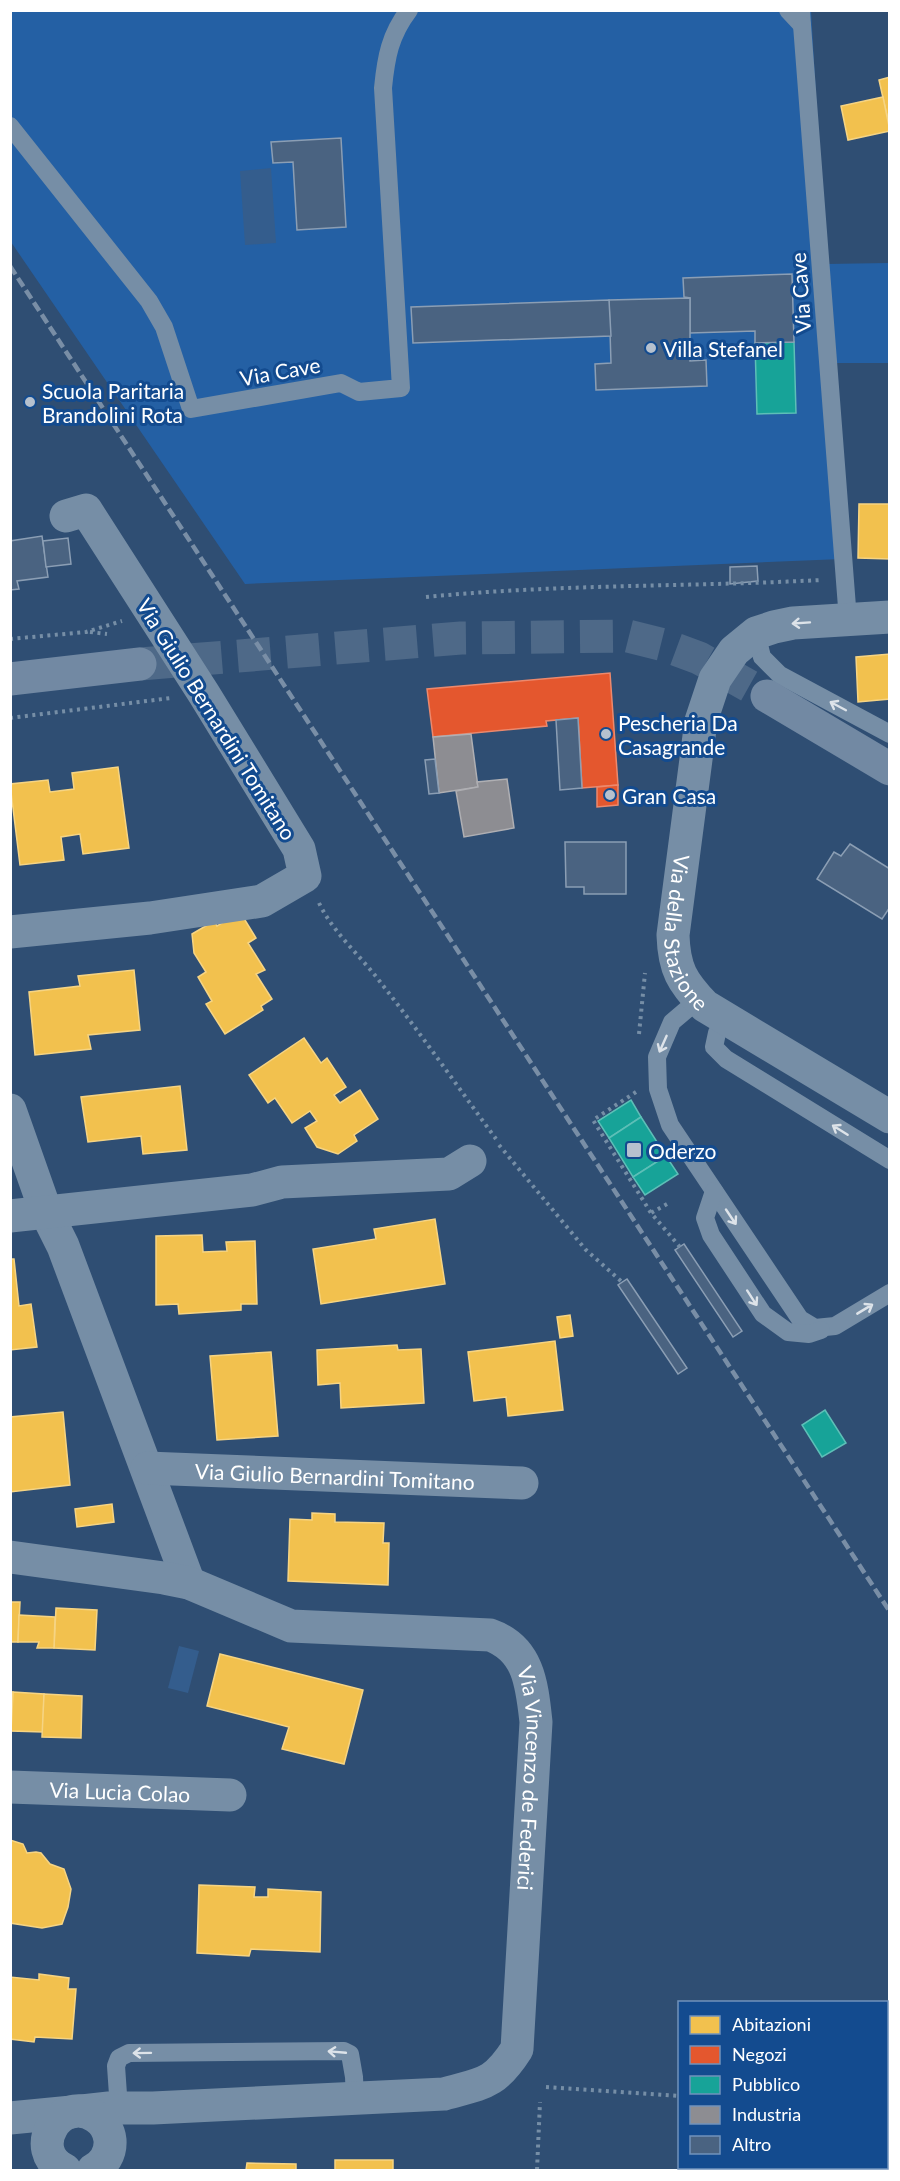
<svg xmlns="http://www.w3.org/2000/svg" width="900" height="2181" font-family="Lato,sans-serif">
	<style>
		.green { fill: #2460a4 }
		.water { fill: #345d8d }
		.homes { fill: #f2c14e; stroke: #f6d483; stroke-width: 1.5 }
		.shops { fill: #e4572e; stroke: #ec896d; stroke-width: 1.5 }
		.public { fill: #17a398; stroke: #5dbfb7; stroke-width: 1.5 }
		.industry { fill: #8d8d92; stroke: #afafb3; stroke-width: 1.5 }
		.building { fill: #4a6381; stroke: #8b9eb4; stroke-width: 1.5 }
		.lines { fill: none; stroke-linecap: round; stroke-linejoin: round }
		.secondary-tunnel { stroke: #4e6988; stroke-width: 33; stroke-dasharray: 33 16; stroke-linecap: butt }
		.path { stroke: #768ea6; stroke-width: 4; stroke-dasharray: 3 4.5; stroke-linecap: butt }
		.service { stroke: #768ea6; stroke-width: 18 }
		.minor { stroke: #768ea6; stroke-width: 33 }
		.tertiary { stroke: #768ea6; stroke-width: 33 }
		.secondary { stroke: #7289a3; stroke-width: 33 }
		.rail { stroke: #798ea6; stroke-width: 4.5; stroke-dasharray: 10 4.5; stroke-linecap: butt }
		.oneway { stroke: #dde3e9 }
		.poi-dot { fill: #b6c1ce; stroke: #134b8f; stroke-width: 2 }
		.labels { text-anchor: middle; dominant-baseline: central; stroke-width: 6; stroke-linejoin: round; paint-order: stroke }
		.street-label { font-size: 21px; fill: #fff; stroke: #134b8f }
		.poi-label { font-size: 21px; fill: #fff; stroke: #134b8f; text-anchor: start }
	</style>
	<rect width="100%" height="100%" fill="#2f4e73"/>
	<!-- green -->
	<polygon class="green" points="10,11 811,11 826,264 889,263 889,363 833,363 842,559 245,584 11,242"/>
	<!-- water -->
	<g class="water">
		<polygon points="271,168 276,243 245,245 240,171"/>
		<polygon points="179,1646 199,1651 188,1693 168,1688"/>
	</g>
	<!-- homes -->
	<g class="homes">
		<polygon points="890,77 890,129 879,80"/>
		<polygon points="883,97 890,131 848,140 841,106"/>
		<polygon points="859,504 890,504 890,559 858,558"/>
		<polygon points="890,654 890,699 858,702 856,657"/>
		<polygon points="118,767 129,848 83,854 80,834 61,837 64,860 20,865 10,784 48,780 50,792 74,789 72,773"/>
		<polygon points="240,912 256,938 248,943 265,970 256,974 272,999 261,1006 263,1010 225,1034 206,1004 212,1001 198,977 206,972 194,953 192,934 214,921 217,926"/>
		<polygon points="134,970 140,1030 88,1035 91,1049 35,1055 29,992 80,986 78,976"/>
		<polygon points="304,1038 321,1063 327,1058 346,1087 334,1095 340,1103 360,1090 378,1119 354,1135 357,1141 338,1154 317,1147 305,1128 317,1121 310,1111 292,1123 275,1098 268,1103 249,1075"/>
		<polygon points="180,1086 187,1150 143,1154 141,1136 88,1142 81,1097"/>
		<polygon points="435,1219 445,1284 321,1304 313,1249 376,1239 374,1229"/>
		<polygon points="202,1235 203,1252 227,1251 226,1242 255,1241 257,1304 241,1304 241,1310 179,1314 178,1304 156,1305 156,1236"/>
		<polygon points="10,1259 14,1259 19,1306 31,1304 37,1347 10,1350"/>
		<polygon points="570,1315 573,1336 560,1338 557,1317"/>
		<polygon points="555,1341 563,1410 508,1416 506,1397 474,1401 468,1352"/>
		<polygon points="397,1345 398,1350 421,1349 424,1403 341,1408 340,1383 318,1385 317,1350"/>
		<polygon points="271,1352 278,1436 217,1440 210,1356"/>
		<polygon points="63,1412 70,1485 10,1492 10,1417"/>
		<polygon points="112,1504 114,1522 77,1527 75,1509"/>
		<polygon points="312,1513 335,1514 335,1522 384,1523 383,1543 389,1543 388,1585 288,1581 290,1519 312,1520"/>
		<polygon points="10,1602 20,1602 18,1642 10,1642"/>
		<polygon points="56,1608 97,1610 95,1650 54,1648"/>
		<polygon points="19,1615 55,1617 54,1648 37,1648 39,1642 18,1642"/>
		<polygon points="220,1654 363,1690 344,1764 282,1749 289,1727 207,1706"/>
		<polygon points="10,1692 13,1692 11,1736 10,1735"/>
		<polygon points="13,1692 44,1694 43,1732 11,1731"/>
		<polygon points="44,1694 82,1696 81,1738 42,1737"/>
		<polygon points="10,1840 23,1844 27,1853 36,1852 41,1853 50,1864 64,1869 71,1889 68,1907 62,1924 42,1928 10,1923"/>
		<polygon points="199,1885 255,1887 254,1897 268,1897 268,1889 321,1892 320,1952 251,1949 249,1956 197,1953"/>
		<polygon points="39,1974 69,1978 68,1989 76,1989 72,2039 35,2037 34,2042 10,2039 10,1977 39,1980"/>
		<rect x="335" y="2160" width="58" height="10"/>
		<polygon points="247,2163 296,2164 296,2170 246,2170"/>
	</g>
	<!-- shops -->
	<g class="shops">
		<polygon points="610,673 618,785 582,788 578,718 546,721 547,726 433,737 427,689"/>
		<polygon points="618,785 618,805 597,807 597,787"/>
	</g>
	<!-- public -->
	<g class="public">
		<polygon points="794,342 796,413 757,414 755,343"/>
		<polygon points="631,1100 641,1117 609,1138 598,1121"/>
		<polygon points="641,1117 666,1156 633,1177 609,1138"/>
		<polygon points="666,1156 678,1174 645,1195 633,1177"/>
		<polygon points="825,1410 846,1443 822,1457 802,1425"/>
	</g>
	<!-- industry -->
	<g class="industry">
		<polygon points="471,734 478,787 439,793 433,737"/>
		<polygon points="507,779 514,828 464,837 456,791 478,787 477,782"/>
	</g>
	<!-- building -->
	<g class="building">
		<polygon points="341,138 346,227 297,230 293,162 273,163 271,142"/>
		<polygon points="792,274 794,342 755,343 755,331 690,333 690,298 684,297 683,278"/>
		<polygon points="690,298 690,361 706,360 707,386 596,390 595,364 611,363 609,300"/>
		<polygon points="609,300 611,336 413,343 411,307"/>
		<polygon points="42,536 48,577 17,581 19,589 10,590 10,541"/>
		<polygon points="68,538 71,564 46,567 43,541"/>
		<polygon points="757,566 758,581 730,584 730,567"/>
		<polygon points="578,718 582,788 560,790 556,720"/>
		<polygon points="435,759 439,793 429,794 425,760"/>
		<polygon points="565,842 626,842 626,894 584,894 584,887 566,887"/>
		<polygon points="850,844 890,869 890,907 882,919 817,879 834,852 841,856"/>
		<polygon points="684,1244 742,1331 733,1337 675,1250"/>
		<polygon points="627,1279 687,1368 678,1374 618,1285"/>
	</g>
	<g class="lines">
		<!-- secondary-tunnel -->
		<polyline class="secondary-tunnel" points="140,664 461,638 628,636 664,645 699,658 767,696"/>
		<!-- path -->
		<g class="path">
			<path d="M426 597C557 584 689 587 821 580"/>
			<polyline points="90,632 107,634"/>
			<polyline points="10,639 86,632 122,621"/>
			<polyline points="10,718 171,698"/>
			<path d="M319 903C334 934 361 956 381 983 421 1034 458 1087 496 1139"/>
			<polyline points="639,1034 645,973"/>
			<polyline points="636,1092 593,1120 651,1213"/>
			<polyline points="499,1145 586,1250 622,1282"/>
			<polyline points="667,1204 651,1213 680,1247"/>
			<polyline points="546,2087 680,2096"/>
			<polyline points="886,2110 890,2110"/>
			<polyline points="537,2170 540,2102"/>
		</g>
		<!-- service -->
		<g class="service">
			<polyline points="788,10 802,25 801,10"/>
			<polyline points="802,25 848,620"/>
			<path d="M10 126 149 301 164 327 191 409 341 383 359 392 401 388 383 88C386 57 390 35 409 10"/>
			<polyline points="756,633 762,657 780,675 890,734"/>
			<polyline points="699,999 672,1022 657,1057 658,1089 670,1125 800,1319 815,1328 835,1326 890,1293"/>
			<polyline points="727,1019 717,1033 714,1047 726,1059 890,1160"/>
			<polyline points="714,1191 705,1218 711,1235 763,1314 788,1332 809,1334 821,1330"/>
			<polyline points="119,2109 116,2066 119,2058 129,2053 344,2051 350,2054 354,2077 355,2099"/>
		</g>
		<!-- minor -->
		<g class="minor">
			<polyline points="10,932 150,918 262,901 305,876 299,849 204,694 86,510 66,516"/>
			<polyline points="10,1110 46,1212 63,1246 189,1583"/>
			<polyline points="10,1216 252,1190 282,1182 449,1174 470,1161"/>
			<path id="s1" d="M147 1468 522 1483"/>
			<path id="s2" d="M10 1557 164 1578 189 1583 291 1626 490 1635C529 1649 532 1685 536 1722L517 2049C494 2085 483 2083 444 2094L153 2108H109L82 2111"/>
			<path id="s3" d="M10 1787 230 1795"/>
			<polyline points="10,2118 72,2112"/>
			<path d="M65 2170C25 2151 60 2092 96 2117 104 2122 109 2131 110 2140 111 2154 104 2164 93 2170"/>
		</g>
		<!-- tertiary -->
		<path class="tertiary" id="s4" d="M890 617 793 623 774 627 756 633 734 651 715 679 701 721 673 935C674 969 682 982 705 1006L890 1117"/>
		<!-- secondary -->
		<g class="secondary">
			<polyline points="10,679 140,664"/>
			<polyline points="767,696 890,769"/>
		</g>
		<!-- rail -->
		<polyline class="rail" points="10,266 890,1612"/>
	</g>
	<!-- one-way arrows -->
	<defs><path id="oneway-shaft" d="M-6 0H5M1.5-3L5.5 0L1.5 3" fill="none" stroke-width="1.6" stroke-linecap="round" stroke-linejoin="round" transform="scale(1.5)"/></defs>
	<g class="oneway">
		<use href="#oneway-shaft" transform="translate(801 623) rotate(176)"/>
		<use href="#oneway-shaft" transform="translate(838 706) rotate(-152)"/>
		<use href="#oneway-shaft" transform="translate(663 1044) rotate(114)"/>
		<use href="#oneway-shaft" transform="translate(840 1130) rotate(-148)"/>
		<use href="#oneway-shaft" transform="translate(731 1217) rotate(56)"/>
		<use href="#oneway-shaft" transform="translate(752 1298) rotate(57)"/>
		<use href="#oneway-shaft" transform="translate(865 1309) rotate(-31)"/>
		<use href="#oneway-shaft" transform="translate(337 2052) rotate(-175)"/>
		<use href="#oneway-shaft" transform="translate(142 2053) rotate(179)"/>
	</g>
	<!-- markers -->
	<g class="poi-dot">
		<circle cx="651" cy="348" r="6"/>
		<circle cx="30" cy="402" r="6"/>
		<circle cx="606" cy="734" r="6"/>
		<circle cx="610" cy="795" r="6"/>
		<rect x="626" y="1142" width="16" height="16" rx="3"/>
	</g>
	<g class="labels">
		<!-- street labels -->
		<g class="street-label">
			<text transform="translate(800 293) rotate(-94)">Via Cave</text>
			<text transform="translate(280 371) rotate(-10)">Via Cave</text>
			<text transform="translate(217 719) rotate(58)">Via Giulio Bernardini Tomitano</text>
			<text stroke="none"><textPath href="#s4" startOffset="458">Via della Stazione</textPath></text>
			<text stroke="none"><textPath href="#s1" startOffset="188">Via Giulio Bernardini Tomitano</textPath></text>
			<text stroke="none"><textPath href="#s2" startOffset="652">Via Vincenzo de Federici</textPath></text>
			<text stroke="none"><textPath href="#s3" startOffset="110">Via Lucia Colao</textPath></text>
		</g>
		<!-- poi labels -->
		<g class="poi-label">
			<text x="663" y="348">Villa Stefanel</text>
			<text x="42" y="390">Scuola Paritaria<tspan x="42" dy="24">Brandolini Rota</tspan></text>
			<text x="618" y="722">Pescheria Da<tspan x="618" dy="24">Casagrande</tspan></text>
			<text x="622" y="795">Gran Casa</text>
			<text x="648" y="1150">Oderzo</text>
		</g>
	</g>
	<!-- border -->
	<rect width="900" height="2181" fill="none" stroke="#ffffff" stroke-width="24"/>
	<!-- legend -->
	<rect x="678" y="2001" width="210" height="168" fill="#134b8f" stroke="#7193bc" stroke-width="1.5"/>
	<rect x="690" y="2016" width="30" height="18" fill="#f2c14e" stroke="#7193bc" stroke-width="1.5"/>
	<text x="732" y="2031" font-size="18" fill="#ffffff">Abitazioni</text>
	<rect x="690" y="2046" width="30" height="18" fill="#e4572e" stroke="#7193bc" stroke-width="1.5"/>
	<text x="732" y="2061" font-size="18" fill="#ffffff">Negozi</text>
	<rect x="690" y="2076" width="30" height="18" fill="#17a398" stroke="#7193bc" stroke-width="1.5"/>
	<text x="732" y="2091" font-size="18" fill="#ffffff">Pubblico</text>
	<rect x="690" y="2106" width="30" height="18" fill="#8d8d92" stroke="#7193bc" stroke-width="1.5"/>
	<text x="732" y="2121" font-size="18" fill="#ffffff">Industria</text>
	<rect x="690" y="2136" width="30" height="18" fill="#4a6381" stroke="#7193bc" stroke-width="1.5"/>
	<text x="732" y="2151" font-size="18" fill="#ffffff">Altro</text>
</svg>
